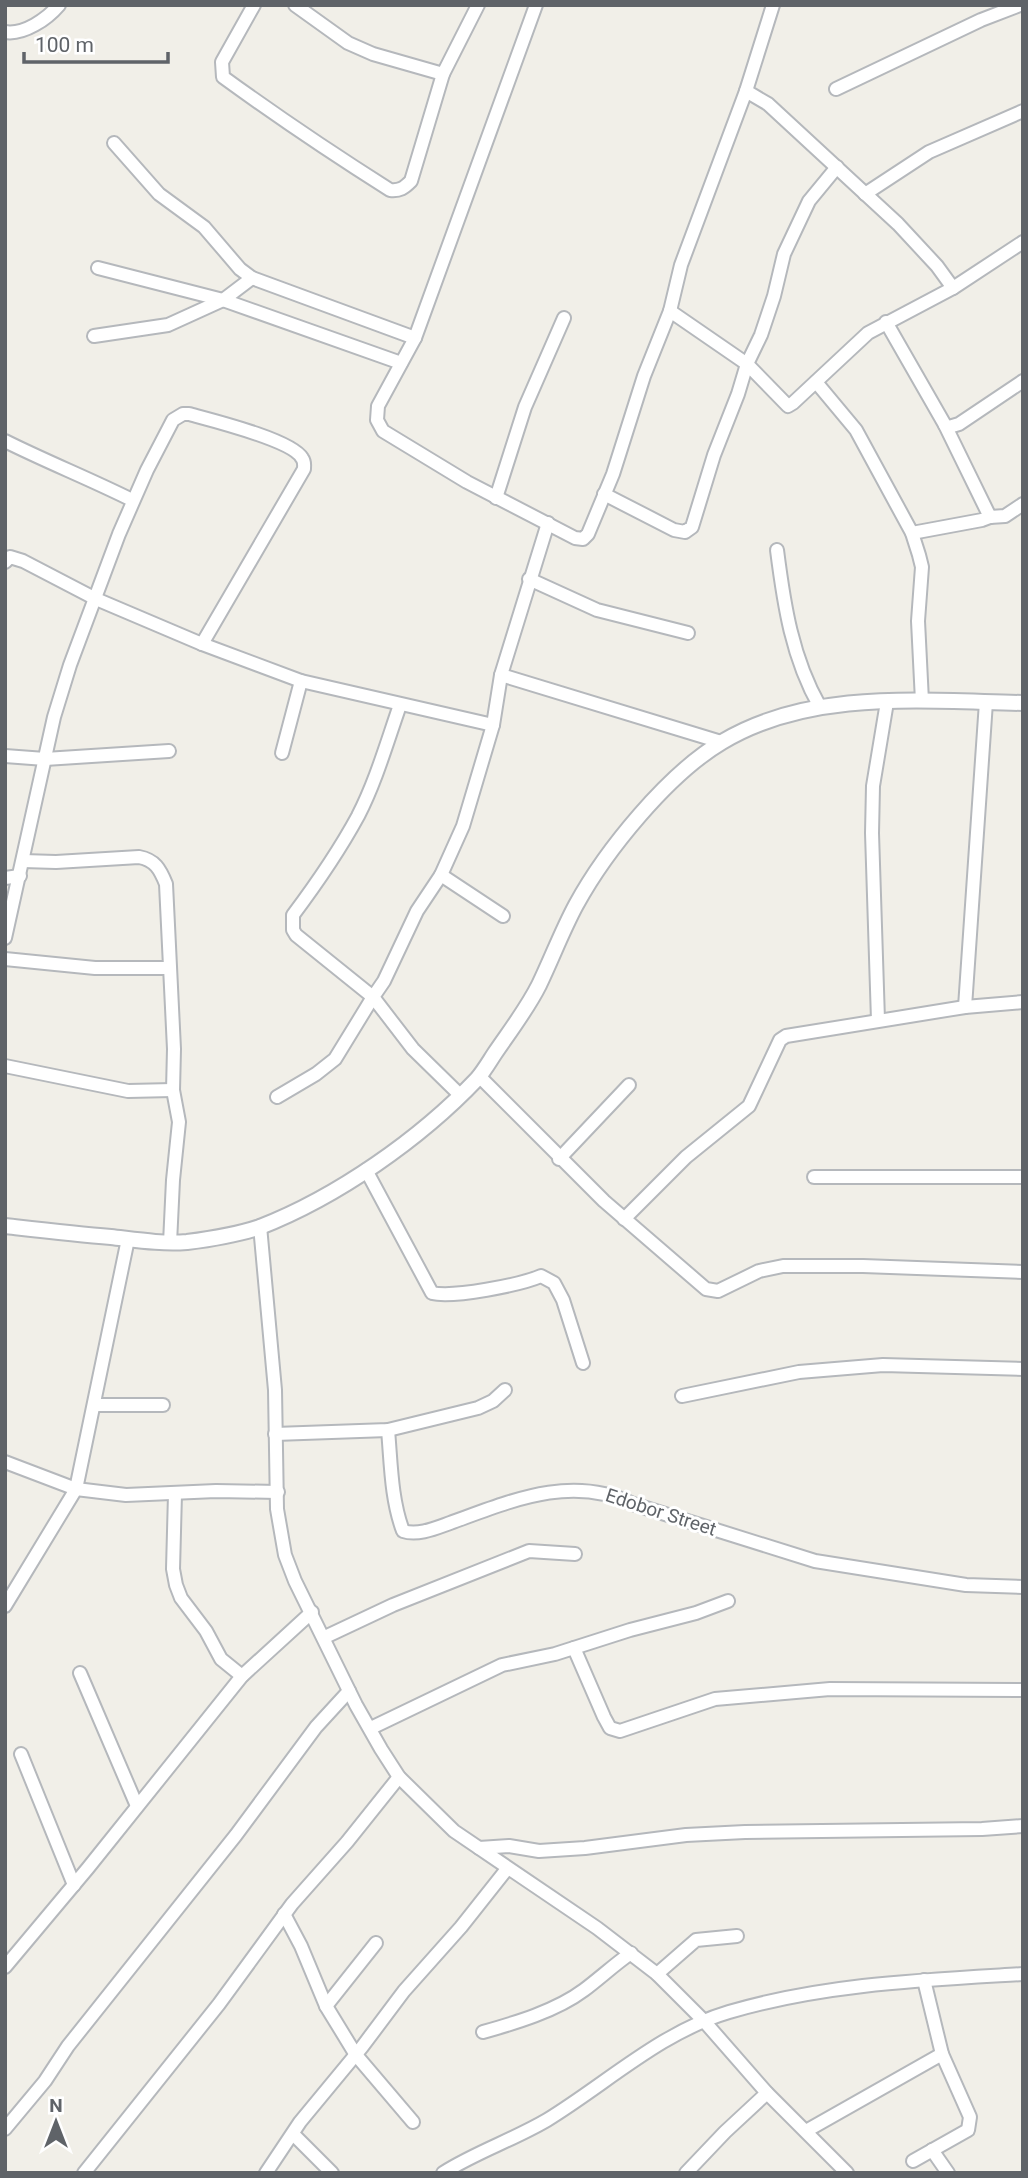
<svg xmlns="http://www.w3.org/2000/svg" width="1028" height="2178" font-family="Roboto,sans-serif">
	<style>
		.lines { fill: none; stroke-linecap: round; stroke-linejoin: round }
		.minor-casing { stroke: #b5b8bc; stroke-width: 16 }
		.tertiary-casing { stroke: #b5b8bc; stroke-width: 18 }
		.minor { stroke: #fff; stroke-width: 12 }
		.tertiary { stroke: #fff; stroke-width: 14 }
		.labels { text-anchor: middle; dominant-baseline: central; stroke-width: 6; stroke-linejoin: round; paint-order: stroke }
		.street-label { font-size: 19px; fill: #5f6368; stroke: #fff }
	</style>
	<rect width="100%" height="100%" fill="#f1efe8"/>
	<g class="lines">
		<defs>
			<g id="minor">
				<path d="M254 5 222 62 223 77C278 117 333 154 390 190 400 191 404 188 411 181L443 74 478 5"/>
				<polyline points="295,5 348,43 373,54 443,74"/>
				<polyline points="536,5 415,338 378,406 377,420 383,431 467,482 575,538 583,539 588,534 613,474 644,376 670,311 681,265 746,91"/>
				<polyline points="773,5 746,91 768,104 898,224 937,266 953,288 1023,242"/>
				<path d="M5 32C24 35 47 19 59 5"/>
				<polyline points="836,89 981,20 1020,5"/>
				<polyline points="114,143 159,194 204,227 240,269 252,278 415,338"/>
				<polyline points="865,194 929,152 1023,111"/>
				<polyline points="98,268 223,300 401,363"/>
				<polyline points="670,311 747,364 788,406 793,403 868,333 953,288"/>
				<polyline points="886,322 945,425 949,427 959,424 1023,381"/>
				<polyline points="94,336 168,325 223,300 252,278"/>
				<polyline points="816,382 856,430 912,533 919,555 922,567 918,621 922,701"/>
				<polyline points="945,425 990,517"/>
				<path d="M5 441C47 462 90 479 132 500"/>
				<polyline points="604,494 674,530 685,532 692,527 714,455 738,394 747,364 761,335 774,296 784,254 809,201 837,167"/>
				<polyline points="496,498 525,407 564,318"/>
				<polyline points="912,533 982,520 990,517 1005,516 1023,504"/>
				<path d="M777 550C784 605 792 658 820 707"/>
				<polyline points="5,562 10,557 23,561 96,599 202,644 301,681 493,725"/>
				<polyline points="529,579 597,610 688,633"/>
				<polyline points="501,675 721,742"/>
				<polyline points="282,753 301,681"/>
				<polyline points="5,756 45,759 169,751"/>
				<path d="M23 861 56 862 139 857C155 860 160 869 166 884L174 1049 173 1090 179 1122 173 1180 170 1243"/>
				<polyline points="441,875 503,916"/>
				<polyline points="5,878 20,876"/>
				<path d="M5 938 54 717 70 665 119 534 147 470 173 420 183 414H189C211 420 292 440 302 458 305 462 304 464 304 469L202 644"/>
				<polyline points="5,959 95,968 169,968"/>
				<polyline points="965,1007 986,702"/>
				<polyline points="878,1020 872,833 873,786 887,702"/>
				<polyline points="5,1066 128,1091 173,1090"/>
				<polyline points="479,1076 604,1201 706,1289 718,1291 759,1271 783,1266 863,1266 1023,1272"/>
				<polyline points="460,1095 413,1049 373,997 384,981 417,911 441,875 463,826 493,725 501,675 548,523"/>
				<path d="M277 1097 316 1074 335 1059 373 997 296 935 293 930V915C317 883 339 851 358 816 376 781 387 742 400 705"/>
				<polyline points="559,1159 629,1085"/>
				<path d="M366 1170 432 1293C453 1298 520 1285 541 1276L554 1283 563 1300 583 1363"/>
				<polyline points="814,1177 1023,1177"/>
				<polyline points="624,1219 686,1157 749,1106 780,1040 786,1036 965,1007 1023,1002"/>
				<polyline points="260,1226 275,1390 277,1509 285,1555 295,1581 356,1705 381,1749 399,1777 454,1831 597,1928 657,1974 704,2021 767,2093 847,2173"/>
				<polyline points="682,1396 799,1372 883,1365 1023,1369"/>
				<polyline points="95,1405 163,1405"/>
				<path d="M388 1430C391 1463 391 1499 403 1531 418 1536 436 1528 450 1523 511 1501 571 1474 633 1504L815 1561 966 1585 1023 1587"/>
				<polyline points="275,1434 388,1430 478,1408 493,1401 505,1390"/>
				<polyline points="5,1462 76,1489 126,1495 216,1491 278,1492"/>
				<polyline points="175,1494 173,1569 176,1585 181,1598 206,1631 221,1659 242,1676"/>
				<polyline points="5,1606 76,1489 128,1239"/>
				<polyline points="325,1637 393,1605 529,1551 575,1554"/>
				<polyline points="574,1648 604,1717 610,1728 620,1731 715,1699 830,1689 1023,1690"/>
				<polyline points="80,1673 137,1806"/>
				<polyline points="371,1728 502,1665 555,1654 630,1630 696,1613 728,1601"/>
				<polyline points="21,1754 74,1885"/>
				<polyline points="479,1848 509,1846 539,1851 585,1848 686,1835 745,1832 982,1829 1023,1826"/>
				<polyline points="284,1914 301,1946 326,2006 356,2055 413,2122"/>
				<polyline points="5,1967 88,1868 242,1676 312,1612"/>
				<polyline points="657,1974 696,1940 737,1936"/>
				<polyline points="326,2006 376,1943"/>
				<path d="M483 2032C515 2023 556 2011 584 1990 600 1978 615 1964 631 1953"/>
				<polyline points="5,2129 45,2081 68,2046 236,1835 316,1727 349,1691"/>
				<polyline points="806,2131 942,2054 924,1980"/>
				<polyline points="293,2134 332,2173"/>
				<polyline points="932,2150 948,2173"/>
				<polyline points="913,2161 968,2130 970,2117 942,2054"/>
				<polyline points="84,2173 219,2004 292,1904 347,1842 399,1777"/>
				<polyline points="266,2173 300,2122 362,2047 404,1991 461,1927 507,1869"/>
				<path d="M443 2173C476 2152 513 2140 547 2120 606 2084 661 2032 729 2012 824 1984 924 1980 1023 1974"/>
				<polyline points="686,2173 725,2132 767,2093"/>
			</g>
			<path id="tertiary" d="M5 1226C41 1230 76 1234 111 1237 137 1240 161 1244 187 1242 211 1239 237 1235 260 1227 337 1197 420 1139 477 1079 484 1071 489 1062 495 1053 510 1031 527 1009 539 985 552 958 562 931 576 905 606 850 668 774 722 742 810 689 924 701 1023 703"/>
		</defs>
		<!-- minor casing -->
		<use href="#minor" class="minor-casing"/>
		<!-- tertiary casing -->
		<use href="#tertiary" class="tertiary-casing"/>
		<!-- minor -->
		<use href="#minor" class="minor"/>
		<!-- tertiary -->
		<use href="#tertiary" class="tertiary"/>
	</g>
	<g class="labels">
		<!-- street labels -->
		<g class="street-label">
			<text transform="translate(661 1512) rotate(18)">Edobor Street</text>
		</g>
	</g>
	<!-- border -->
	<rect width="1028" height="2178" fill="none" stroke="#5f6368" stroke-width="14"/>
	<!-- north arrow -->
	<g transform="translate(56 2122)" stroke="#ffffff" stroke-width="5" paint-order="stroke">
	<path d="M0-5L12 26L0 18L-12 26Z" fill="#5f6368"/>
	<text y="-10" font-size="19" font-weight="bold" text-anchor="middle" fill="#5f6368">N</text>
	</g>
	<!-- scale -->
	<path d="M24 52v10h144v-10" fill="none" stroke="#5f6368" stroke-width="3.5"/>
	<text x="35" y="52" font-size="21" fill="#5f6368" stroke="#ffffff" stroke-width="5" paint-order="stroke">100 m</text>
</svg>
